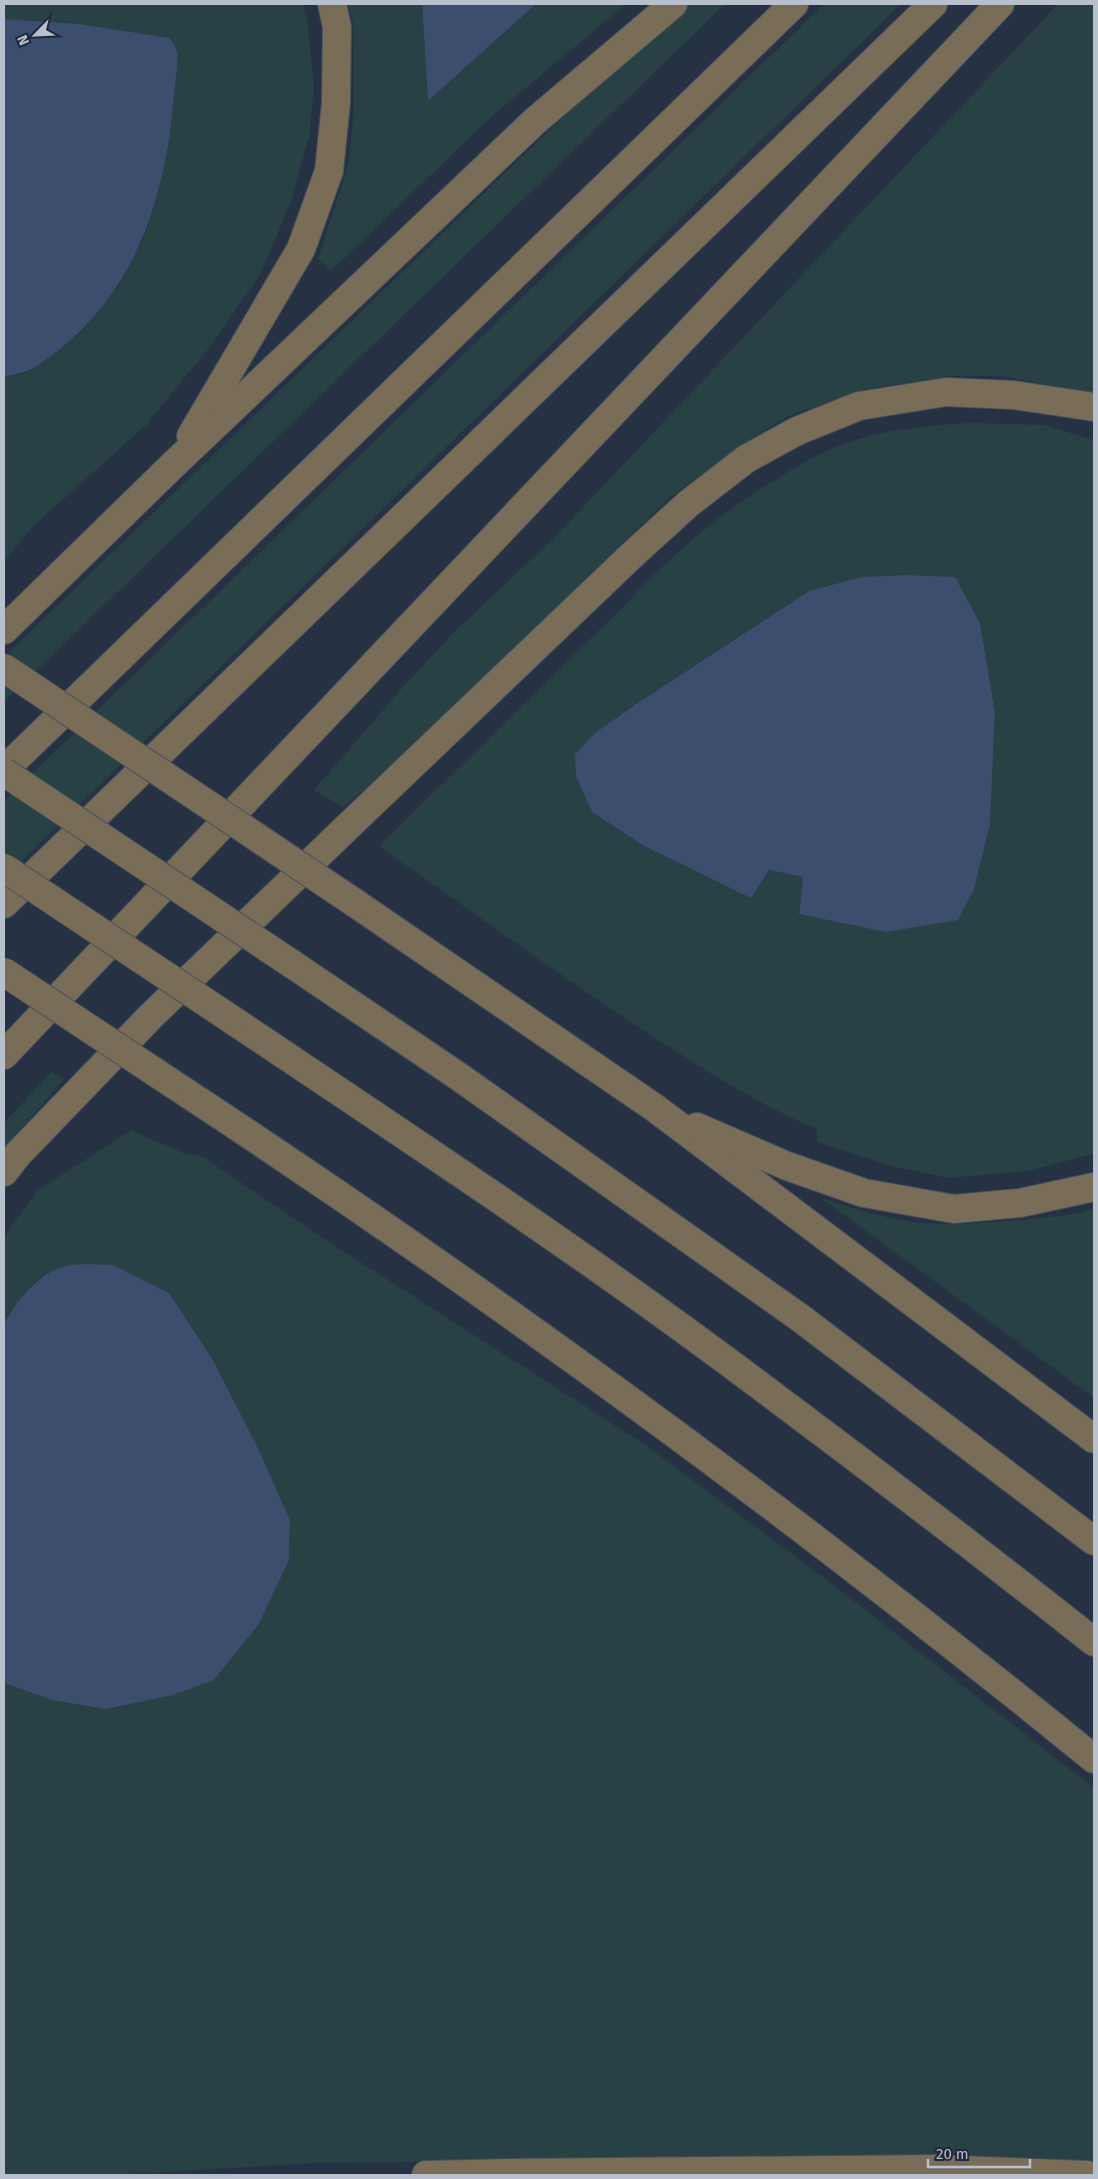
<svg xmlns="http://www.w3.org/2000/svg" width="1098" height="2179" font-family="'Fira Sans',sans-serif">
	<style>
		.green { fill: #284145; fill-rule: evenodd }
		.water { fill: #3b4e6d }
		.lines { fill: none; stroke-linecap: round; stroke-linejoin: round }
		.motorway-casing { stroke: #454f5e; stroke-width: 30 }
		.motorway { stroke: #7a6d57; stroke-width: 28 }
		.motorway-bridge-casing { stroke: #454f5e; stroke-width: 30; stroke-linecap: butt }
		.motorway-bridge { stroke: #7a6d57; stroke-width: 28 }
	</style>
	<rect width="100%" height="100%" fill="#263244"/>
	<!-- green -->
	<g class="green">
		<polygon points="4,4 303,4 307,21 314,86 309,137 291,202 261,273 213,343 147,424 31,528 4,562 4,376 20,375 46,360 83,330 120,284 144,237 159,192 177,50 170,38 80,24 4,19"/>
		<polygon points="348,4 422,4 428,101 536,4 626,4 491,117 331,271 318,259 349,162 354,108 353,22"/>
		<polygon points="691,4 725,4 4,702 4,657 597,84"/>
		<polygon points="824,4 901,4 4,878 4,801"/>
		<polygon points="1058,4 1094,4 1093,211 1094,394 1002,376 949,376 867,389 788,416 746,442 669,498 536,627 477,695 343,807 314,790 403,687 454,632 553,539"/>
		<path d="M971 423 1044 425 1094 440V1154L1027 1171 948 1178 895 1167 817 1142V1129C755 1103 700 1067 643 1030 553 971 467 908 379 846L625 605C673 553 721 512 783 475 808 460 833 446 862 438 897 428 934 425 971 423ZM905 575 980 623 995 712 990 824 799 914 803 877 769 870 751 898 644 846 592 812 595 733 633 706 809 591 861 577Z"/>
		<polygon points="52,1071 64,1079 4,1149 4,1123"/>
		<polygon points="131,1130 185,1154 200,1155 332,1244 647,1446 823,1577 1094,1788 1094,2169 509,2161 315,2163 110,2175 4,2175 4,1683 52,1700 214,1680 259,1624 289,1560 290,1520 259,1450 213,1360 169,1293 37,1280 9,1314 4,1324 4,1237 37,1191"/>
		<path d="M821 1198C853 1209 888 1219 921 1223 957 1226 995 1222 1031 1219 1053 1216 1074 1216 1094 1208V1398Z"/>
	</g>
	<!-- water -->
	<g class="water">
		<polygon points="422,4 536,4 428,101"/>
		<path d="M4 19 80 24 170 38C172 42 176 47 177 51 179 64 174 90 173 104 165 198 136 288 60 349 42 363 28 375 4 376Z"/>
		<polygon points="905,575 955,577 980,623 995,712 990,824 974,889 958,920 886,932 799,914 803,877 769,870 751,898 644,846 592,812 576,776 575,754 595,733 633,706 809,591 861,577"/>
		<path d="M113 1265 169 1293 213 1360 259 1450 290 1520 289 1560 259 1624 214 1680 173 1695 106 1709 52 1700 4 1683V1324C17 1300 39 1272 67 1266 81 1263 99 1265 113 1265Z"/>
	</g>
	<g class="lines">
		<defs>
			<g id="motorway">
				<polyline points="191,436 301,249 329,171 336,103 337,27 332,4"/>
				<polyline points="4,630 173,465 535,121 673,4"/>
				<polyline points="4,770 794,4"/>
				<polyline points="355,903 655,1108 1094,1439"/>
				<polyline points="4,904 933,4"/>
				<polyline points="292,964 458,1076 799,1317 1094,1541"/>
				<path d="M234 1021C407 1137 580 1251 747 1376 864 1463 980 1552 1094 1642"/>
				<polyline points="4,1055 1000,4"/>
				<path d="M170 1082C489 1291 798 1518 1094 1759"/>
				<polyline points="697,1127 787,1166 864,1193 954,1209 1020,1203 1094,1187"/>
				<polyline points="4,1172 18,1154 151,1016 363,812 631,556 688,504 746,459 797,431 859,406 946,392 1013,395 1094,407"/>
				<polyline points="426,2175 511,2173 937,2169 1087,2175"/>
			</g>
		</defs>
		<!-- motorway casing -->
		<use href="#motorway" class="motorway-casing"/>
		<!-- motorway -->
		<use href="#motorway" class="motorway"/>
		<defs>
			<g id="motorway-bridge">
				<polyline points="4,668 355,903"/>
				<polyline points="4,772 292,964"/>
				<polyline points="4,868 234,1021"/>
				<polyline points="4,972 170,1082"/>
			</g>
		</defs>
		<!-- motorway-bridge casing -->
		<use href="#motorway-bridge" class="motorway-bridge-casing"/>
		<!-- motorway-bridge -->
		<use href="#motorway-bridge" class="motorway-bridge"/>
	</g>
	<!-- border -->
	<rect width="1098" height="2179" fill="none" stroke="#b8bfcd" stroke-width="10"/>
	<!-- north arrow -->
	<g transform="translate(35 35) rotate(246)" stroke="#1f2939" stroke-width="4" paint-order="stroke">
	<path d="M0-4L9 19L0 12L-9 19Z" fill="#b8bfcd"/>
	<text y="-8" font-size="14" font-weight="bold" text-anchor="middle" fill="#b8bfcd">N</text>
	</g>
	<!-- scale -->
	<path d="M928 2159v8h102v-8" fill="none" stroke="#b8bfcd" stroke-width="2.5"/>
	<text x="936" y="2159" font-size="15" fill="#b8bfcd" stroke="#1f2939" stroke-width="4" paint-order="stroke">20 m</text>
</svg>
